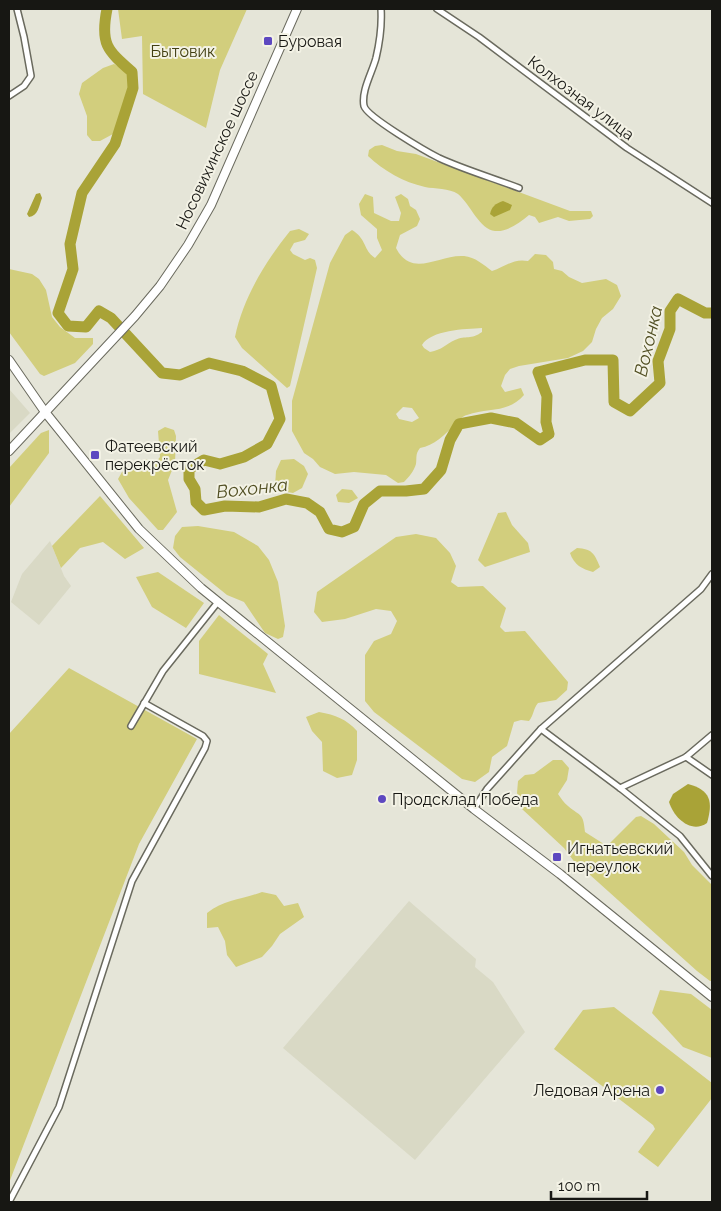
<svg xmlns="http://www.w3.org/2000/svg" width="721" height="1211" font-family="Raleway,sans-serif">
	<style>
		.built { fill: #d9d9c5 }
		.green { fill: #d2ce7d; fill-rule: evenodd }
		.water { fill: #a9a337 }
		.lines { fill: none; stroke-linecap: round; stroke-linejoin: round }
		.river { stroke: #a9a337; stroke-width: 11 }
		.street-casing { stroke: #6a6a5e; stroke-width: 8 }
		.secondary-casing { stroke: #6a6a5e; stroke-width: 10 }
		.street { stroke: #fff; stroke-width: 5 }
		.secondary { stroke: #fff; stroke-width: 8 }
		.poi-dot { fill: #5d48c0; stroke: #f3f2e5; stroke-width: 2 }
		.labels { text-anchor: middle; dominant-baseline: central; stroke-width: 4; stroke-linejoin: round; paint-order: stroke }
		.poi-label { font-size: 16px; fill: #171713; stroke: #f3f2e5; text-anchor: start }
		.park-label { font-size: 16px; fill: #423f13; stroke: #f3f2e5 }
		.street-label { font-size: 16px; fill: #171713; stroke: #f3f2e5 }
		.water-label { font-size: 18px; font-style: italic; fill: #504e22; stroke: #f3f2e5 }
	</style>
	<rect width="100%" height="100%" fill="#e5e5d8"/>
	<!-- built -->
	<g class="built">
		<polygon points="9,389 30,413 9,434"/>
		<polygon points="50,541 64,576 71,586 39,625 11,602 22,574"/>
		<polygon points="409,901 476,959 475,967 493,982 525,1032 415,1160 283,1048"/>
	</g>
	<!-- green -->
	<g class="green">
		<polygon points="118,9 247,9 220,70 206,128 143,94 142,36 122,39"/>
		<polygon points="114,64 121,68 129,75 128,90 113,134 100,141 92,141 87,135 87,116 79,94 82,83 103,68"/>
		<path d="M382 145 397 151 416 154 570 211H591L593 216 590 219 569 221 558 217 539 223 535 217 529 215C519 223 508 232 495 231 480 230 470 204 458 194 449 188 435 189 425 187 403 182 384 171 368 156L369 150 375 146Z"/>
		<path d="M365 194 373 197 374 213 391 221H399L401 213 395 197 401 194 408 199 410 206 416 210 420 219 417 226 400 235 396 248C412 279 439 254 464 256 475 257 484 265 492 271 505 267 513 258 528 261L535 254 546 255 553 262 554 269 562 271 569 277 582 283 606 279 617 285 621 296 613 309 602 318 596 329 592 342 583 351 568 358 519 366 510 369 505 375 501 386 505 392 521 388 524 395C507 414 488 407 467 415 462 416 458 421 455 425 445 434 434 446 420 448 415 454 417 458 416 464 414 471 409 477 404 482L398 483 386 475 354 472 335 474 320 467 313 459 304 453 292 431V401L330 263 345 235 352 230C367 239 363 250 375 258L382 250 377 238V229L361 215 359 204ZM482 328V332C471 340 466 335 455 340 446 344 442 350 430 352L424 348 422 345C431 330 465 329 482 328ZM403 407 412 408 419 418 412 422 399 419 396 414Z"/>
		<path d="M299 229 309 234 305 240 294 243 290 250 293 254 305 260 310 258 315 260 317 268 290 386 287 388 242 348 235 337C243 298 265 262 290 231Z"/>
		<polygon points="9,269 32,274 39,279 46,290 52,317 60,327 75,338 93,338 93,344 75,363 44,376 40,374 9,332"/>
		<polygon points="165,427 174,430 176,436 175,463 168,480 177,512 163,530 158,530 129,498 118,479 122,472 145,459 155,463 160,457 158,431"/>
		<polygon points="49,430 49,453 9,507 9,468 41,433"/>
		<polygon points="294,459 304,466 308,474 302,488 293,493 281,491 275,486 276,471 281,460"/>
		<polygon points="342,489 352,490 358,498 349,503 338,502 336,495"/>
		<polygon points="100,496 144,548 125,559 103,542 80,548 61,568 52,546"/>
		<polygon points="506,512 512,525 528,543 530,552 485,567 478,560 498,513"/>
		<polygon points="198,526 234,532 258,546 269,560 278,582 285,626 283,637 278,639 265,633 244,602 227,595 180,557 173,548 175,536 182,527"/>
		<path d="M416 534 436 538 450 553 456 566 451 582 458 587 483 586 506 608 500 627 505 632 525 631 568 682 567 690 556 700 538 703C533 709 534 715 529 721L521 720 514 722 507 746 492 757 489 772 475 782 462 779 374 712 365 701V655L374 641 391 634 397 621 391 611 376 609 345 619 322 622 314 612 317 592 396 537Z"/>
		<path d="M577 548C592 549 594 553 600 567L593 572C582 569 574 565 570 553Z"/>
		<polygon points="158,572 204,603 186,628 152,607 136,577"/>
		<polygon points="219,615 268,654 263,664 276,693 199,674 199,641"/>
		<polygon points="69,668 197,739 139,844 9,1183 9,734"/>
		<path d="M319 712C336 715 346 719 357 731V760L352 775 337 778 323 771 322 742 312 731 306 717Z"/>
		<path d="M553 760H562L569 768 567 780 558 794C561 798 564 803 568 806 581 817 583 812 585 832L607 846 636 817 641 816 654 824 684 852 692 865 712 885V981H710L697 971 589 874 579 868 564 848 522 809 517 793 518 781 525 775 534 774Z"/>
		<path d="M262 892 276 895 284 906 298 903 304 917 280 934 272 946 262 957 236 967 227 955 225 941 218 927 207 928V913C225 899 241 900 262 892Z"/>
		<polygon points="660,990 691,994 712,1010 712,1058 683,1047 652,1013"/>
		<polygon points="614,1007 712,1083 712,1098 658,1167 638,1152 655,1129 653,1125 554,1049 583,1010"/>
	</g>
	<!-- water -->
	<g class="water">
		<path d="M40 193 42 198C39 206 38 216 29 217L27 214 36 194Z"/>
		<path d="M503 201 512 205 510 210 494 217 490 214C492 206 495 204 503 201Z"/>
		<path d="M688 784C711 790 713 802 707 823 691 834 674 818 669 802L673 794Z"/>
	</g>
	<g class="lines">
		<!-- river -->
		<path class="river" d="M107 9C100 44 107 50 132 72L133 88 115 144 82 193 70 244 73 269 58 313 68 326 86 327 99 311 111 318 162 373 180 375 209 363 242 371 271 386 280 419 267 444 244 457 220 464 204 460 189 469V479L195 489 196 502 204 510 225 506 259 507 286 499 307 503 320 512 329 529 342 532 354 527 364 504 380 491H406L424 489 441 470 450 440 459 424 491 418 516 423 540 440 549 434 546 422 547 396 538 372 585 360H613L614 402 630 411 660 383 658 361 670 329V311L678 299 705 313H712"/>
		<defs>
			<g id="street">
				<path d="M381 9C382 26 380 41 376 58 372 73 361 91 364 106 367 117 427 152 439 158 465 170 493 178 519 188"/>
				<polyline points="437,9 479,37 627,148 712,203"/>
				<polyline points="9,96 24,86 31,76 24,37 17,9"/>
				<polyline points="131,726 163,671 218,602"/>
				<polyline points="541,729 620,788 680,836 712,876"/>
				<polyline points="686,757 712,775"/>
				<polyline points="620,788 686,757 712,735"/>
				<polyline points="474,809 487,789 541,729 701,589 712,574"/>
				<polyline points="9,1202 59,1107 132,881 205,748 207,741 203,736 144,703"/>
			</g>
			<g id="secondary">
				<polyline points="9,360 45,412 139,529 201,588 474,809 560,874 712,997"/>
				<polyline points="9,451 135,316 160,286 188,245 211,205 297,9"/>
			</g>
		</defs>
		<!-- street casing -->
		<use href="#street" class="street-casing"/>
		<!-- secondary casing -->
		<use href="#secondary" class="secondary-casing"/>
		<!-- street -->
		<use href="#street" class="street"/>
		<!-- secondary -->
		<use href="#secondary" class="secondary"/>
	</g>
	<!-- markers -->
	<g class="poi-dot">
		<rect x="263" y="36" width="10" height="10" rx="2.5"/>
		<rect x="90" y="450" width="10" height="10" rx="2.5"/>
		<circle cx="382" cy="799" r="5"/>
		<rect x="552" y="852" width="10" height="10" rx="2.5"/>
		<circle cx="660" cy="1090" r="5"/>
	</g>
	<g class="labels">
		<!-- poi labels -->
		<g class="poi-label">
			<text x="278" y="41">Буровая</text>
			<text x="105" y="446">Фатеевский<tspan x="105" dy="18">перекрёсток</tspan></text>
			<text x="392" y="799">Продсклад Победа</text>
			<text x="567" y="848">Игнатьевский<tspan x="567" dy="18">переулок</tspan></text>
			<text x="650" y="1090" text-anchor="end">Ледовая Арена</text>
		</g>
		<!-- park labels -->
		<g class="park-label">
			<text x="183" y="51">Бытовик</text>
		</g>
		<!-- street labels -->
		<g class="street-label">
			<text transform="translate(581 98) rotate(37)">Колхозная улица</text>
			<text transform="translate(217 150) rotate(-65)">Носовихинское шоссе</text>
		</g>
		<!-- water labels -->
		<g class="water-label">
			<text transform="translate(648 341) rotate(-77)">Вохонка</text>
			<text transform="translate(252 488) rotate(-6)">Вохонка</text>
		</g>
	</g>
	<!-- border -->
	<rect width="721" height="1211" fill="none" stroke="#171713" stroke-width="20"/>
	<!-- scale -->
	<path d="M551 1191v8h96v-8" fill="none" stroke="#171713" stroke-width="2.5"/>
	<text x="558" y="1191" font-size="15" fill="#171713" stroke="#f3f2e5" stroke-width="4" paint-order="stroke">100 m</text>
</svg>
